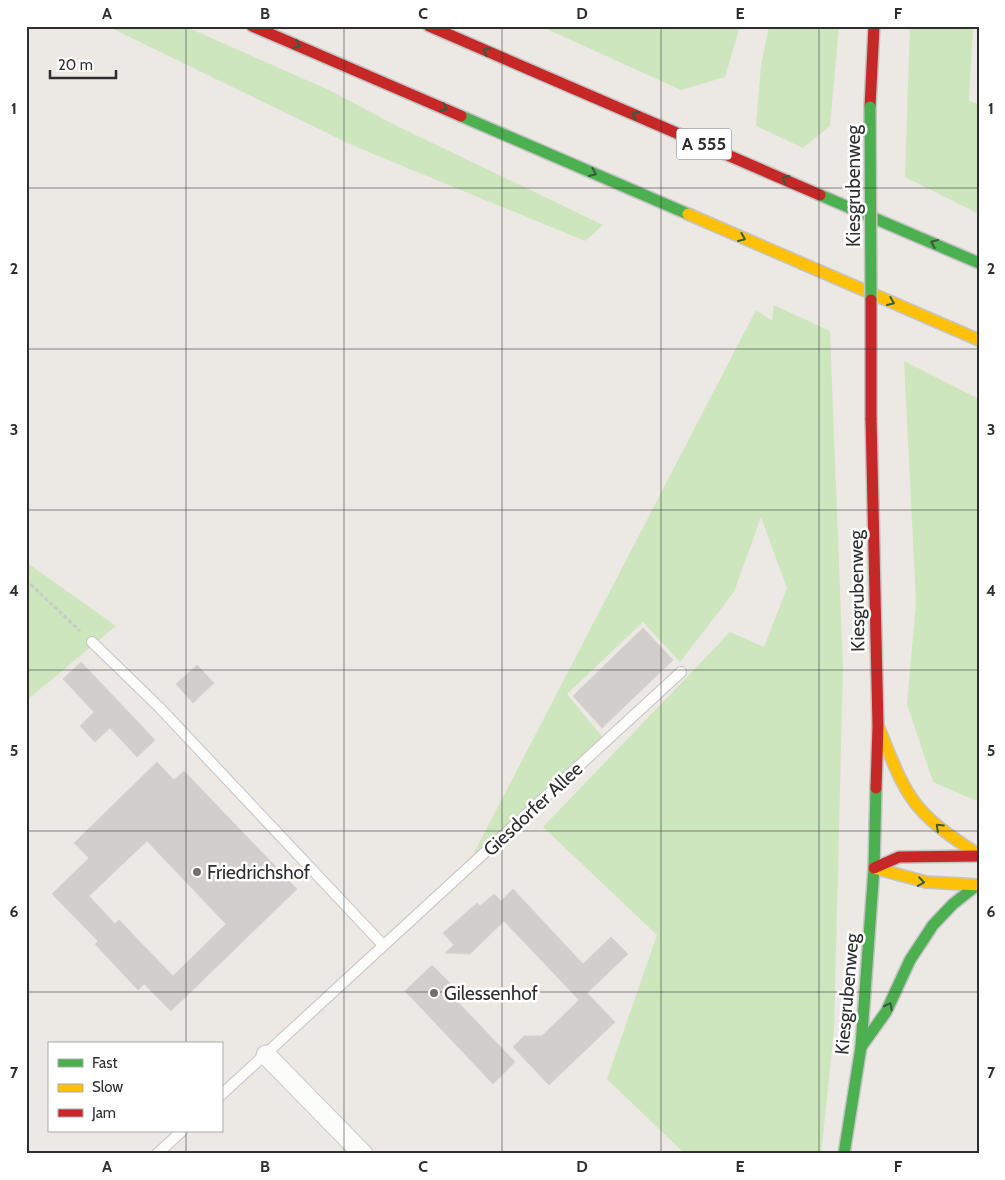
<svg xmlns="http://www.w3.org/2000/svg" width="1005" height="1180" font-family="Cabin,sans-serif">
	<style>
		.green { fill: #cee6be }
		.building { fill: #d1cecb; stroke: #d7d4d0; fill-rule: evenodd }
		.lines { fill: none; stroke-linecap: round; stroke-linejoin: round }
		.lane-casing { stroke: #c5c4c5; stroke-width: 12 }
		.street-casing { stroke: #c5c4c5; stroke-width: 21 }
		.fast-casing { stroke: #c5c4c5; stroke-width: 14 }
		.slow-casing { stroke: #c5c4c5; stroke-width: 14 }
		.jam-casing { stroke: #c5c4c5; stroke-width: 14 }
		.path { stroke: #c9c9c8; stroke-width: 3; stroke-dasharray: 4 2.5; stroke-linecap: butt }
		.lane { stroke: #fcfcfb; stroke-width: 10 }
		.street { stroke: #fcfcfb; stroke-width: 19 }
		.fast { stroke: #4caf50; stroke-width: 11 }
		.slow { stroke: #ffc107; stroke-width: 11 }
		.jam { stroke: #c62828; stroke-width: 11 }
		.fast-bridge-casing { stroke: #c5c4c5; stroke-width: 14; stroke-linecap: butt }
		.jam-bridge-casing { stroke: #c5c4c5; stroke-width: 14; stroke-linecap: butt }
		.fast-bridge { stroke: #4caf50; stroke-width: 11 }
		.jam-bridge { stroke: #c62828; stroke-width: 11 }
		.oneway { stroke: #385b3a }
		.grid { fill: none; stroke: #2e2e2e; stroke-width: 1; stroke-opacity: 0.55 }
		.poi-dot { fill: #706f6e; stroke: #fff; stroke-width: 2 }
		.labels { text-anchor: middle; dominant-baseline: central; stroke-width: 5; stroke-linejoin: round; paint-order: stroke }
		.shield { fill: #fff; stroke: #6d6d6d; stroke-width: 1 }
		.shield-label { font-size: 18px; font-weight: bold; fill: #2e2e2e }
		.street-label { font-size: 19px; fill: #2e2e2e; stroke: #fff }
		.poi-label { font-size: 19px; fill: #2e2e2e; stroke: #fff; text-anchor: start }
		.neatline { fill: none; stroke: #2e2e2e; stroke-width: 2 }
		.grid-label { font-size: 16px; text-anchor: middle; font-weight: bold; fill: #2e2e2e }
	</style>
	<rect width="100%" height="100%" fill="#ece8e4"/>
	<!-- green -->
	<g class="green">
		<polygon points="107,26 184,26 329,90 397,126 603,225 585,241 354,146"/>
		<polygon points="540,26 740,26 725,77 681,90"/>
		<polygon points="769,26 839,26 830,126 803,148 756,126 761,66"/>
		<polygon points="910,26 973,26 969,101 979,104 979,214 905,177"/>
		<polygon points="774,305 830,331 843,668 834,1030 821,1154 685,1154 607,1079 657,935 543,827 730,632 764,647 787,588 761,517 734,592 680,662 643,622 567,694 605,740 462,876 756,310 772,321"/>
		<polygon points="904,361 979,399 979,802 933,782 907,704 916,602"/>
		<polygon points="26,562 116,626 27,700 26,697"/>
	</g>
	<!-- building -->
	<g class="building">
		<polygon points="643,628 673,660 602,728 573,696"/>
		<polygon points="81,662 155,740 137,757 110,728 95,742 80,726 94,712 63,679"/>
		<polygon points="197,665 214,683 193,703 176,684"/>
		<path d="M157 762 174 780 184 771 297 889 171 1011 144 984 138 990 95 944 98 941 52 894 89 858 74 843ZM147 841 226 924 173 976 119 920 115 924 89 896Z"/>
		<polygon points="513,889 583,964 611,937 628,954 587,993 615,1022 549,1085 513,1047 524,1036 542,1036 579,1000 504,921 470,954 445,953 454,945 443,933 477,903 480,906 494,894 501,901"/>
		<polygon points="432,965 462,995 456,1000 515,1062 493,1084 405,991"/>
	</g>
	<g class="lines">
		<defs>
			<g id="lane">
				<polyline points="92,642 159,707 383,945"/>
				<polyline points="221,1095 681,672"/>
				<polyline points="157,1154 182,1131"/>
			</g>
			<polyline id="street" points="266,1055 363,1154"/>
			<g id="fast">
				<polyline points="461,116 688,214"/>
				<polyline points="820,195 979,263"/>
				<polyline points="861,1047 886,1012 910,960 933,925 953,904 977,885"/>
				<polyline points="844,1154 861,1047 874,868 876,788"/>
			</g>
			<g id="slow">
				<polyline points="688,214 979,340"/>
				<path d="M878 726C890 754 900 786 920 809 937 828 958 841 979 855"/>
				<polyline points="874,868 926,882 979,885"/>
			</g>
			<g id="jam">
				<polyline points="252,26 461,116"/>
				<polyline points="429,26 820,195"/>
				<polyline points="870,107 874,26"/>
				<polyline points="871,418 878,726 876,788"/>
				<polyline points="874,868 899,857 979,856"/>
			</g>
		</defs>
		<!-- lane casing -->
		<use href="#lane" class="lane-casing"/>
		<!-- street casing -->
		<use href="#street" class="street-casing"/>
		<!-- fast casing -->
		<use href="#fast" class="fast-casing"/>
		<!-- slow casing -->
		<use href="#slow" class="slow-casing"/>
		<!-- jam casing -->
		<use href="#jam" class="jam-casing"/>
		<!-- path -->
		<polyline class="path" points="26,580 80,631"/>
		<!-- lane -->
		<use href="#lane" class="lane"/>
		<!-- street -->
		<use href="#street" class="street"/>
		<!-- fast -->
		<use href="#fast" class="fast"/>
		<!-- slow -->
		<use href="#slow" class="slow"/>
		<!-- jam -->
		<use href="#jam" class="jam"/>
		<defs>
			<polyline id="fast-bridge" points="870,107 871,300"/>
			<polyline id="jam-bridge" points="871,300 871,418"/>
		</defs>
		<!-- fast-bridge casing -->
		<use href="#fast-bridge" class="fast-bridge-casing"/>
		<!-- jam-bridge casing -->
		<use href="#jam-bridge" class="jam-bridge-casing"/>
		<!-- fast-bridge -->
		<use href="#fast-bridge" class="fast-bridge"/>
		<!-- jam-bridge -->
		<use href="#jam-bridge" class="jam-bridge"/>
	</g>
	<!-- one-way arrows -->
	<defs><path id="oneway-chevron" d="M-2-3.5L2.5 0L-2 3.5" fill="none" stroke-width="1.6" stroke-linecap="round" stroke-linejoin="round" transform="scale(1.25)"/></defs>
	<g class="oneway">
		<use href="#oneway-chevron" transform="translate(297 45) rotate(23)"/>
		<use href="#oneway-chevron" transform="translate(486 51) rotate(-157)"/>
		<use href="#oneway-chevron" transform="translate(444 108) rotate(23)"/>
		<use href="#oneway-chevron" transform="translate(635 115) rotate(-157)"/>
		<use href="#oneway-chevron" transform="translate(593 173) rotate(23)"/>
		<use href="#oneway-chevron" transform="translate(785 179) rotate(-157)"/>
		<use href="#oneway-chevron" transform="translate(742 238) rotate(23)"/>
		<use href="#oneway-chevron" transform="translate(934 243) rotate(-157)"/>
		<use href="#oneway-chevron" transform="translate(891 302) rotate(23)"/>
		<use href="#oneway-chevron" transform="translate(939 827) rotate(-137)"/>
		<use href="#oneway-chevron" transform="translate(921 882) rotate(8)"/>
		<use href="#oneway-chevron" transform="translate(889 1006) rotate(-63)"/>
	</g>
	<!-- grid -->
	<path class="grid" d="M186 26V1044M344 26V1154M502 26V1154M661 26V1154M819 26V1154M26 188H979M26 349H979M26 510H979M26 670H979M26 831H979M26 992H979M186 1131V1154"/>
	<!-- markers -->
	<g class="poi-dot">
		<circle cx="197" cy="872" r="5"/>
		<circle cx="434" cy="993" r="5"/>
	</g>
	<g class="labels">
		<!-- shield labels -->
		<rect class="shield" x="676.5" y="128.5" width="55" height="31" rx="4"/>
		<g class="shield-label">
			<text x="704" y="144">A 555</text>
		</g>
		<!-- street labels -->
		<g class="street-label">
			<text transform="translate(853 186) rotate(-90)">Kiesgrubenweg</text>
			<text transform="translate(857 591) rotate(-91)">Kiesgrubenweg</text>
			<text transform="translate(533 809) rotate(-43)">Giesdorfer Allee</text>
			<text transform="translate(847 994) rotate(-85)">Kiesgrubenweg</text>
		</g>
		<!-- poi labels -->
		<g class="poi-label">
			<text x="207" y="872">Friedrichshof</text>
			<text x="444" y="993">Gilessenhof</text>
		</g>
	</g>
	<!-- border -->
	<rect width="1005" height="1180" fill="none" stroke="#ffffff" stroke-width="55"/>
	<!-- legend -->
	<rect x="48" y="1042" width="175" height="90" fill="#ffffff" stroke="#ababab"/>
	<rect x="58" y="1059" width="25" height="8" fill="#4caf50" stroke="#ababab"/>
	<text x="92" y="1068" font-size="15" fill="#2e2e2e">Fast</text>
	<rect x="58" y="1084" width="25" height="8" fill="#ffc107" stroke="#ababab"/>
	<text x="92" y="1092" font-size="15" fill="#2e2e2e">Slow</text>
	<rect x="58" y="1109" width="25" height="8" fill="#c62828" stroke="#ababab"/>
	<text x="92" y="1118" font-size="15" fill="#2e2e2e">Jam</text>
	<!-- scale -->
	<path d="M50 70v8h66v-8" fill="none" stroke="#2e2e2e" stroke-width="2.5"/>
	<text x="58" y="70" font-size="15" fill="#2e2e2e" stroke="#ffffff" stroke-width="4" paint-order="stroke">20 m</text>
	<rect x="28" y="28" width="950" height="1124" class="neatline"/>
	<g class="grid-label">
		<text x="107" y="19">A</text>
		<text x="265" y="19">B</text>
		<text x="423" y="19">C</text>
		<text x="582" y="19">D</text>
		<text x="740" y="19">E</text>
		<text x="898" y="19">F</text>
		<text x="14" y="114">1</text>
		<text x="991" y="114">1</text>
		<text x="14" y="274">2</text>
		<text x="991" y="274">2</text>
		<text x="14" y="435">3</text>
		<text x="991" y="435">3</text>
		<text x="14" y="596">4</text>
		<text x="991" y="596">4</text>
		<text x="14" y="756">5</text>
		<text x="991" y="756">5</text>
		<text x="14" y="917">6</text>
		<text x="991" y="917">6</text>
		<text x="14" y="1078">7</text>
		<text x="991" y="1078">7</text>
		<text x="107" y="1172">A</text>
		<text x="265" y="1172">B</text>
		<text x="423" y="1172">C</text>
		<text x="582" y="1172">D</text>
		<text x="740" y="1172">E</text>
		<text x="898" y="1172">F</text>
	</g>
</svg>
